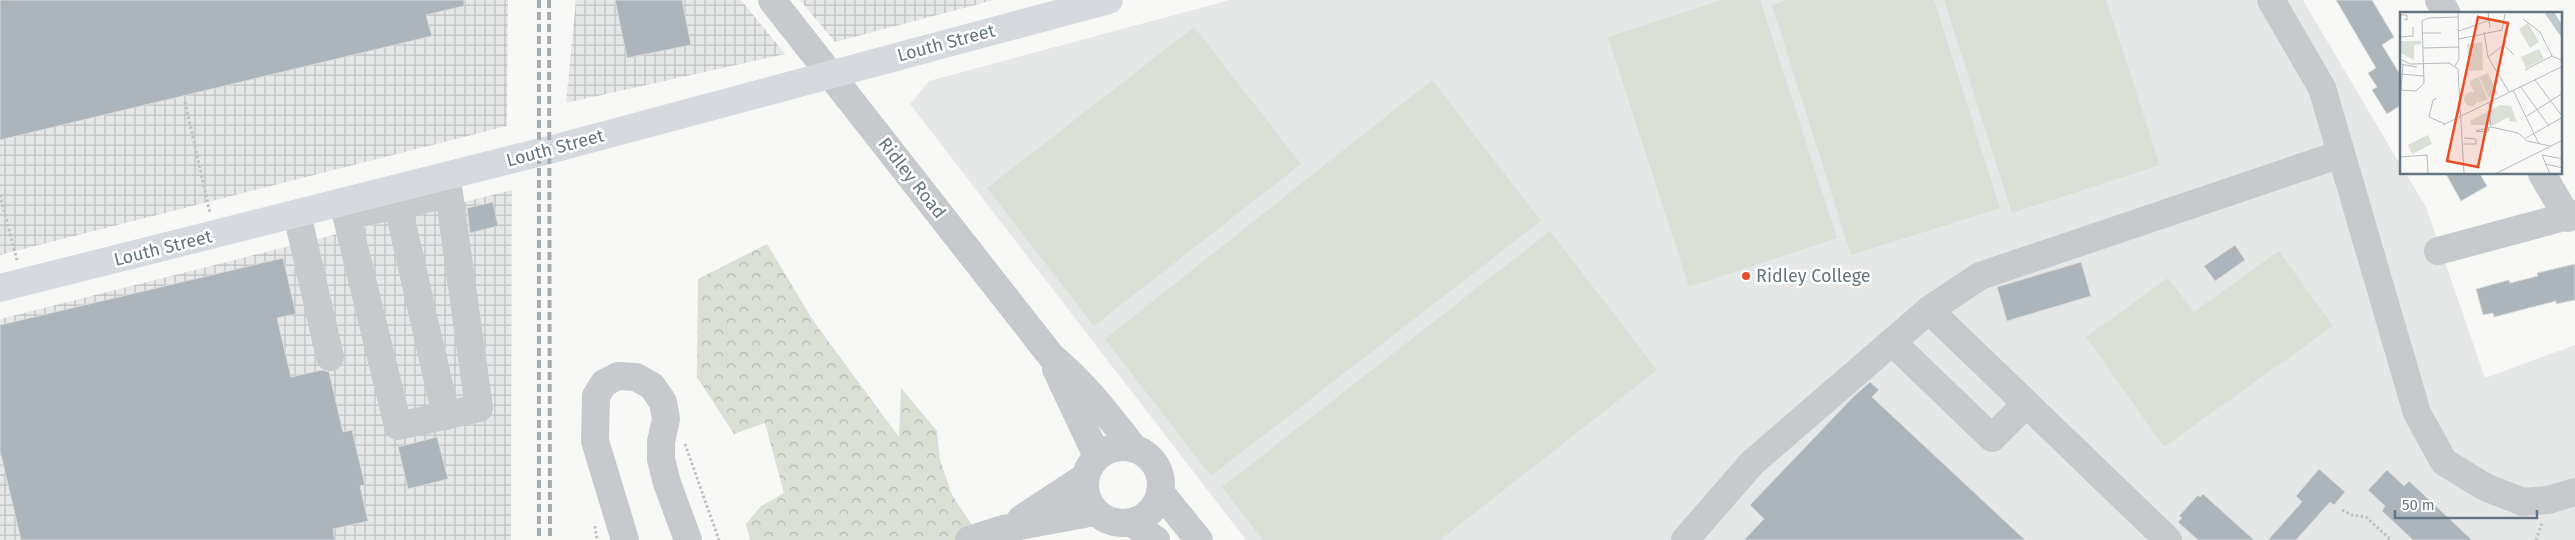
<svg xmlns="http://www.w3.org/2000/svg" width="2575" height="540" font-family="'Fira Sans',sans-serif">
	<style>
		.built { fill: #e6e7e7 }
		.industrial { fill: url(#industrial-grid) }
		.forest { fill: url(#forest-crowns) }
		.park { fill: #dae0d6 }
		.building { fill: #acb5bb; stroke: #dadad8 }
		.lines { fill: none; stroke-linecap: round; stroke-linejoin: round }
		.path { stroke: #bfc2c4; stroke-width: 3; stroke-dasharray: 2.5 2.5; stroke-linecap: butt }
		.minor { stroke: #c6cacd; stroke-width: 28 }
		.major { stroke: #d6dade; stroke-width: 28 }
		.rail { stroke: #a4acb1; stroke-width: 4; stroke-dasharray: 8 4; stroke-linecap: butt }
		.poi-dot { fill: #e84d26; stroke: #fff; stroke-width: 2 }
		.labels { text-anchor: middle; dominant-baseline: central; stroke-width: 5; stroke-linejoin: round; paint-order: stroke }
		.street-label { font-size: 18px; fill: #627581; stroke: #fff }
		.poi-label { font-size: 18px; fill: #627581; stroke: #fff; text-anchor: start }
		.inset-road { fill: none; stroke: #b3bcc0; stroke-width: 1 }
		.view { fill: #e84d26; fill-opacity: 0.15; stroke: #e84d26; stroke-width: 2.5 }
		.inset-edge { fill: none; stroke: #627581; stroke-width: 2.5 }
	</style>
	<defs>
		<pattern id="industrial-grid" width="8" height="8" patternUnits="userSpaceOnUse" patternTransform="scale(1.25)"><rect width="8" height="8" fill="#e6e7e7"/><path d="M0 4h8M4 0v8" fill="none" stroke="#bec0c1"/></pattern>
		<pattern id="forest-crowns" width="20" height="18" patternUnits="userSpaceOnUse" patternTransform="scale(1.25)"><rect width="20" height="18" fill="#dae0d6"/><path d="M2 6a3 3 0 1 1 6 0M12 15a3 3 0 1 1 6 0" fill="none" stroke="#b4bab3"/></pattern>
	</defs>
	<rect width="100%" height="100%" fill="#f8f8f6"/>
	<!-- built -->
	<polygon class="built" points="1230,0 2303,0 2401,166 2401,174 2406,174 2426,207 2485,378 2575,345 2575,540 1246,540 910,104 929,81"/>
	<!-- industrial -->
	<g class="industrial">
		<polygon points="0,0 508,0 507,126 0,255"/>
		<polygon points="576,0 741,0 785,54 566,103"/>
		<polygon points="800,0 994,0 835,42"/>
		<polygon points="512,190 511,540 0,540 0,319"/>
	</g>
	<!-- forest -->
	<polygon class="forest" points="767,244 814,322 899,437 901,388 937,431 940,460 952,495 982,540 750,540 746,524 761,506 784,493 765,423 734,434 697,377 698,279"/>
	<!-- park -->
	<g class="park">
		<polygon points="1722,0 1760,0 1837,238 1689,287 1608,37"/>
		<polygon points="1788,0 1934,0 2000,208 1851,255 1772,5"/>
		<polygon points="1944,0 2106,0 2160,165 2012,213"/>
		<polygon points="1194,27 1301,164 1094,326 987,188"/>
		<polygon points="1432,80 1541,221 1211,476 1105,339"/>
		<polygon points="1550,231 1657,370 1440,540 1263,540 1222,487"/>
		<polygon points="2279,251 2333,326 2164,447 2086,337 2168,278 2194,312"/>
	</g>
	<!-- building -->
	<g class="building">
		<polygon points="0,0 464,0 464,6 426,15 432,36 0,140"/>
		<polygon points="615,0 682,0 691,45 627,58"/>
		<polygon points="2336,0 2372,0 2394,37 2382,45 2401,76 2401,105 2387,114 2372,90 2377,87 2368,73 2376,68"/>
		<polygon points="2446,174 2480,174 2487,186 2461,201"/>
		<polygon points="493,202 498,226 470,233 467,208"/>
		<polygon points="2235,245 2245,260 2215,281 2204,266"/>
		<polygon points="283,258 296,314 277,318 291,377 322,370 329,372 343,432 352,430 365,485 360,486 368,521 333,529 335,540 21,540 0,451 0,325"/>
		<polygon points="2081,262 2091,296 2007,321 1997,287"/>
		<polygon points="2575,264 2575,300 2556,304 2556,301 2494,317 2493,313 2483,315 2476,289 2509,280 2510,283 2538,276 2537,273"/>
		<polygon points="1870,382 1879,390 1872,397 2025,540 1744,540 1764,519 1750,505 1854,396"/>
		<polygon points="437,437 448,479 408,489 398,447"/>
		<polygon points="2319,469 2345,492 2334,505 2330,502 2296,540 2268,540 2302,502 2296,496"/>
		<polygon points="2387,470 2404,486 2409,481 2472,540 2413,540 2382,511 2385,506 2368,490"/>
		<polygon points="2203,494 2254,540 2198,540 2178,522 2182,518 2179,516 2198,495 2200,497"/>
	</g>
	<g class="lines">
		<!-- path -->
		<g class="path">
			<polyline points="185,102 210,213"/>
			<polyline points="0,195 17,260"/>
			<polyline points="685,444 719,540"/>
			<polyline points="2342,510 2352,515 2366,517 2391,540"/>
			<polyline points="595,526 597,540"/>
			<polyline points="2536,540 2542,523"/>
		</g>
		<!-- minor -->
		<g class="minor">
			<path d="M772 0 1051 356C1083 382 1108 415 1133 447"/>
			<polyline points="2271,0 2322,88 2417,413 2444,462 2485,487 2523,502 2548,500 2575,492"/>
			<polyline points="2439,0 2447,14"/>
			<polyline points="2542,174 2568,218"/>
			<polyline points="343,202 398,426 479,408 449,194"/>
			<polyline points="398,206 446,416"/>
			<polyline points="297,214 330,357"/>
			<polyline points="347,216 449,194 445,177"/>
			<polyline points="2438,251 2575,214"/>
			<polyline points="1929,310 2168,540"/>
			<polyline points="1892,342 1992,438 2026,404"/>
			<polyline points="1056,369 1097,456"/>
			<circle cx="1123" cy="485" r="38"/>
			<polyline points="1160,492 1199,540"/>
			<polyline points="1021,519 1085,477"/>
			<polyline points="1132,523 1156,540"/>
			<polyline points="625,540 595,441 596,396 604,383 618,376 636,377 652,386 663,402 666,419 661,442 661,459 667,483 688,540"/>
			<polyline points="969,540 1003,529 1095,512"/>
			<polyline points="1685,540 1752,463 1929,310 1980,276 2341,154"/>
		</g>
		<!-- major -->
		<polyline class="major" points="0,288 549,150 1109,0"/>
		<!-- rail -->
		<g class="rail">
			<polyline points="539,0 539,540"/>
			<polyline points="549,0 550,540"/>
		</g>
	</g>
	<!-- markers -->
	<circle class="poi-dot" cx="1746" cy="276" r="5"/>
	<g class="labels">
		<!-- street labels -->
		<g class="street-label">
			<text transform="translate(946 43) rotate(-15)">Louth Street</text>
			<text transform="translate(555 148) rotate(-15)">Louth Street</text>
			<text transform="translate(912 178) rotate(52)">Ridley Road</text>
			<text transform="translate(163 248) rotate(-14)">Louth Street</text>
		</g>
		<!-- poi labels -->
		<g class="poi-label">
			<text x="1756" y="276">Ridley College</text>
		</g>
	</g>
	<!-- overview -->
	<g transform="translate(2400 12)">
		<rect width="162" height="162" fill="#f8f8f6"/>
		<path d="M100 93 111 94 117 110 109 109V105L94 113H71L70 109Z" fill="#dae0d6"/>
		<path d="M128 11 139 30 130 36 119 17ZM0 29H21V32L14 33V48L0 41ZM82 30 83 58 69 59 67 32ZM139 37 144 47 126 56 121 45ZM88 61 98 82 89 86 79 65ZM78 65 88 87 79 91 69 70ZM64 87a7 7 0 1 1 14 0a7 7 0 1 1-14 0ZM28 123 32 132 12 142 8 133Z" fill="#dae0d6"/>
		<path d="M144 0H154L162 13V26Z" fill="#bec9cd"/>
		<path class="inset-road" d="M88 0 90 16M0 3H7V8L4 7M123 7 140 20 152 44 163 49M59 19 90 8M84 20 88 45 109 80M22 21H41M0 25 13 24V15M59 27 102 18 105 2M23 36 59 35M88 45 104 33 114 43M0 47 10 52 49 51 58 57 64 162M0 52 17 55M55 54 59 47 58 0M125 58 152 44M1 62 23 64M135 68 163 105M120 74 149 114M0 78 16 79 24 71 22 9 28 6 58 5M1 78 3 53M113 78 139 132M37 86 33 88 29 105 45 112M89 90 91 115M127 104 163 81M43 113 163 54M91 115 118 121 127 129 150 134M89 116 88 120 76 119 91 115M126 126 163 105M63 132H76V127L64 126M0 145 27 143 28 162M145 152 163 156M95 162 163 128M150 162 142 143 163 147"/>
		<path class="view" d="M78 5 108 11 78 155 47 149Z"/>
		<rect width="162" height="162" class="inset-edge"/>
	</g>
	<!-- scale -->
	<path d="M2395 510v8h142v-8" fill="none" stroke="#627581" stroke-width="2.5"/>
	<text x="2402" y="510" font-size="15" fill="#627581" stroke="#ffffff" stroke-width="4" paint-order="stroke">50 m</text>
</svg>
